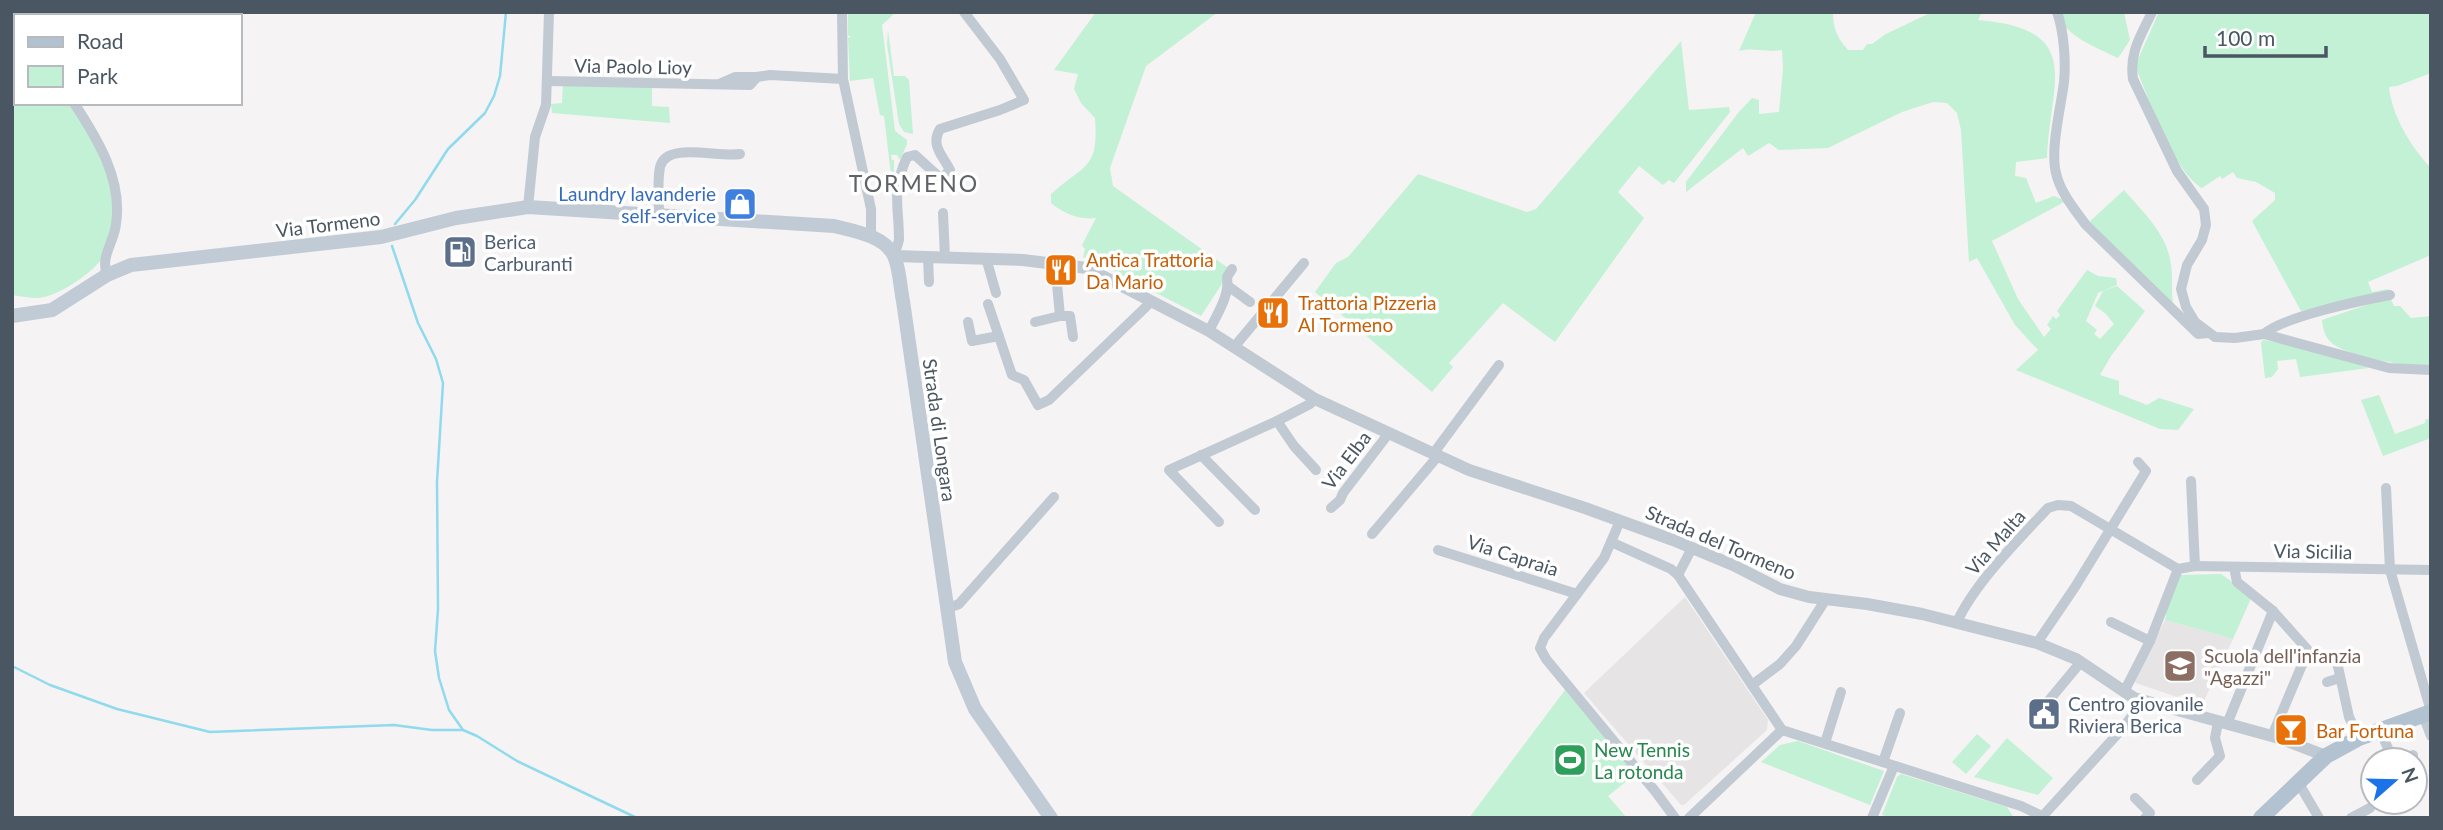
<svg xmlns="http://www.w3.org/2000/svg" width="2443" height="830" font-family="Lato,sans-serif">
	<style>
		.education { fill: #e6e4e5 }
		.green { fill: #c3f1d5 }
		.lines { fill: none; stroke-linecap: round; stroke-linejoin: round }
		.stream { stroke: #90daee; stroke-width: 2.5 }
		.minor { stroke: #c1cad2; stroke-width: 10 }
		.tertiary { stroke: #c1cad2; stroke-width: 12 }
		.secondary { stroke: #c1cbd6; stroke-width: 14 }
		.primary { stroke: #b3c2d1; stroke-width: 16 }
		.labels { text-anchor: middle; dominant-baseline: central; stroke-width: 7; stroke-linejoin: round; paint-order: stroke }
		.street-label { font-size: 19px; fill: #4a5661; stroke: #fff }
		.shop-label { font-size: 19px; fill: #366cbe; stroke: #fff; text-anchor: end }
		.service-label { font-size: 19px; fill: #4e5e75; stroke: #fff; text-anchor: start }
		.food-label { font-size: 19px; fill: #c56008; stroke: #fff; text-anchor: start }
		.education-label { font-size: 19px; fill: #785e54; stroke: #fff; text-anchor: start }
		.leisure-label { font-size: 19px; fill: #27864d; stroke: #fff; text-anchor: start }
		.quarter-label { font-size: 23px; letter-spacing: 2px; fill: #5f6368; stroke: #fff }
	</style>
	<rect width="100%" height="100%" fill="#f5f3f3"/>
	<!-- education -->
	<g class="education">
		<polygon points="1685,597 1768,720 1767,730 1684,805 1681,805 1584,693"/>
		<polygon points="2165,620 2233,639 2202,705 2182,695 2177,697 2136,683 2134,680 2154,632 2159,632"/>
	</g>
	<!-- green -->
	<g class="green">
		<polygon points="848,12 896,12 882,25 895,131 907,140 907,144 900,160 897,155 891,155 892,160 894,160 894,173 898,173 895,182 892,183 884,116 880,115 873,78 850,81 848,38 851,37 848,35"/>
		<path d="M1096 12H1218L1146 66 1110 168 1113 186 1231 270 1201 316 1096 262 1099 255 1090 250 1085 258 1083 257 1085 249 1082 245 1096 218C1078 220 1065 214 1051 203V194C1084 164 1099 170 1095 118L1081 103 1074 89 1078 74 1054 70Z"/>
		<path d="M1756 12H1833C1833 28 1837 38 1848 50H1863L1867 44H1872L1886 34 1932 12H1982L1978 20C2087 29 2049 84 2047 158L2016 162 2015 176 2026 178 2036 203 2054 196 2066 201 1992 241 2018 299 2044 337 2051 329 2047 325 2053 316 2056 319 2060 315 2057 311 2087 270 2098 276 2116 278 2117 285 2098 293 2086 321 2097 330 2094 334 2100 339 2114 324 2106 314 2095 306 2103 291 2117 286 2145 311 2111 356 2100 375 2119 381V394L2147 405 2159 398 2194 409 2178 430 2160 429 2016 370 2038 350 2015 325 1977 258 1969 262 1961 130 1957 113 1947 103 1933 102 1902 112 1828 148 1779 150 1769 143 1748 156 1743 148 1686 192V182L1738 113 1752 98 1759 100V114L1779 112 1783 69 1782 50C1766 53 1754 47 1739 51Z"/>
		<path d="M2057 12H2124L2130 40 2118 58C2096 47 2065 37 2057 12Z"/>
		<path d="M2159 12H2431V73L2397 86 2389 87C2392 116 2411 147 2431 168V255L2368 282 2372 292 2388 289 2390 293 2301 311 2252 221 2275 200V193L2256 182 2237 178 2233 172 2222 179 2220 176 2202 188C2172 170 2149 98 2135 66Z"/>
		<polygon points="888,30 894,76 905,76 909,80 913,134 904,132 899,124 887,45"/>
		<polygon points="1681,41 1689,110 1729,107 1730,112 1674,183 1669,180 1663,185 1639,166 1618,192 1644,218 1555,342 1503,303 1449,363 1453,367 1432,392 1315,292 1336,263 1348,257 1418,174 1527,212 1536,209"/>
		<path d="M12 45 16 47V103H74C84 118 117 186 116 202 116 212 110 245 105 254 95 272 59 296 39 298 30 298 21 296 12 295Z"/>
		<polygon points="563,82 652,85 652,106 669,107 670,123 552,113 551,104 562,103"/>
		<path d="M2124 190C2141 210 2165 232 2170 259 2174 276 2170 293 2174 310L2086 225Z"/>
		<path d="M2390 297 2394 306H2400L2411 318 2431 316V367C2407 366 2352 358 2333 344 2325 338 2323 329 2322 320Z"/>
		<polygon points="2263,340 2307,347 2369,368 2300,377 2296,359 2277,361 2278,369 2272,377 2265,378 2261,343"/>
		<polygon points="2379,395 2395,434 2425,423 2425,420 2431,418 2431,438 2383,456 2361,400"/>
		<polygon points="2221,574 2252,596 2233,639 2165,620 2166,616 2163,610 2180,575"/>
		<polygon points="1565,690 1638,772 1608,796 1627,818 1469,818"/>
		<polygon points="1977,734 1991,746 1966,774 1952,762"/>
		<polygon points="2007,738 2053,778 2038,795 1974,777"/>
		<polygon points="1798,741 1884,771 1870,805 1761,762 1780,745"/>
		<polygon points="1901,774 2007,807 2014,818 1892,818 1882,815 1897,777"/>
	</g>
	<g class="lines">
		<!-- stream -->
		<g class="stream">
			<polyline points="395,224 415,200 448,149 485,113 494,96 500,76 506,12"/>
			<polyline points="392,246 418,323 436,359 443,383 437,482 438,609 435,651 439,678 449,710 463,730"/>
			<polyline points="12,666 50,685 117,709 210,732 394,725 432,730 463,730 477,736 517,761 637,818"/>
		</g>
		<!-- minor -->
		<g class="minor">
			<polyline points="842,12 843,79 871,209 871,237"/>
			<path d="M2057 12C2064 32 2066 61 2064 82 2061 107 2050 149 2056 173 2060 192 2075 210 2086 225L2198 334 2208 333"/>
			<path d="M2152 12C2141 36 2129 52 2133 79L2177 171 2204 209 2206 225 2202 240 2187 265 2181 289 2186 307 2195 322 2215 337 2235 338 2264 334 2389 368 2431 370"/>
			<polyline points="12,45 16,47"/>
			<polyline points="549,81 750,85 757,77"/>
			<polyline points="719,84 735,77 757,77 770,75 843,79"/>
			<path d="M74 103C97 138 123 180 116 224 114 243 100 256 107 275"/>
			<polyline points="528,207 535,137 546,105 549,12"/>
			<polyline points="943,213 945,257"/>
			<path d="M659 216C659 200 657 182 660 167 666 141 719 158 740 154"/>
			<path d="M892 252 897 247 899 240C899 204 891 193 907 157L915 155 938 176H944L950 170C943 156 930 145 940 129L1000 110 1024 100 1000 59 964 12"/>
			<polyline points="928,257 929,282"/>
			<polyline points="986,258 996,293"/>
			<polyline points="1055,263 1060,316"/>
			<polyline points="1228,286 1250,302"/>
			<polyline points="988,304 1012,375 1024,380 1038,405 1049,400 1152,301"/>
			<polyline points="968,322 972,341 999,336"/>
			<polyline points="1035,322 1060,316 1070,316 1073,337"/>
			<path d="M1209 331C1217 314 1230 296 1227 277L1232 269"/>
			<path d="M2264 334C2282 317 2363 300 2390 295"/>
			<polyline points="1235,346 1304,263"/>
			<polyline points="1277,421 1294,446 1316,470"/>
			<polyline points="1433,454 1499,365"/>
			<polyline points="1201,455 1255,510"/>
			<polyline points="2191,481 2195,566"/>
			<polyline points="2386,488 2390,570 2431,711"/>
			<polyline points="1331,508 1340,500 1343,493 1389,433"/>
			<polyline points="1620,521 1604,558 1544,638 1540,648 1546,659 1655,791 1675,818"/>
			<polyline points="1219,522 1169,470 1277,421 1310,404 1315,399"/>
			<polyline points="1372,534 1438,456"/>
			<polyline points="1611,542 1671,569 1678,575 1782,730 1689,818"/>
			<polyline points="1438,550 1577,594"/>
			<polyline points="2234,567 2237,582 2273,611 2307,649 2307,653 2272,736"/>
			<polyline points="1678,575 1692,548"/>
			<polyline points="946,609 959,604 1054,497"/>
			<path d="M1957 622C1975 583 2018 540 2048 508L2058 505 2071 506 2178 569"/>
			<polyline points="2111,622 2150,641"/>
			<polyline points="2037,643 2075,587 2146,471 2138,462"/>
			<polyline points="2346,658 2337,662 2349,717 2359,738"/>
			<polyline points="2327,682 2340,678"/>
			<polyline points="1752,685 1780,664 1796,646 1826,599"/>
			<polyline points="2124,692 2150,641 2178,569 2195,566 2431,570"/>
			<polyline points="2041,710 2080,663"/>
			<polyline points="2423,715 2431,736"/>
			<polyline points="2227,724 2273,611"/>
			<polyline points="1782,730 2021,806 2042,816"/>
			<polyline points="2380,730 2393,760"/>
			<polyline points="1825,743 1841,692"/>
			<polyline points="2401,760 2413,755"/>
			<polyline points="1883,762 1900,713"/>
			<polyline points="2197,780 2220,756 2215,738 2218,722"/>
			<polyline points="2298,782 2319,818"/>
			<polyline points="2135,798 2150,813 2145,818"/>
			<polyline points="1872,818 1894,766"/>
			<polyline points="2041,818 2123,728 2143,701"/>
			<polyline points="2351,818 2370,808"/>
		</g>
		<!-- tertiary -->
		<polyline class="tertiary" points="894,256 1023,260 1087,268 1209,331 1315,399 1469,470 1585,508 1673,540 1733,565 1780,589 1809,597 1867,604 1922,614 2037,643 2076,659 2134,698 2279,738 2326,756"/>
		<!-- secondary -->
		<path class="secondary" d="M12 316 52 310 107 275 131 265 381 237 456 218 528 207 834 226C854 231 885 236 894 256 900 270 900 287 903 301L955 662 975 709 1051 818"/>
		<!-- primary -->
		<polyline class="primary" points="2261,818 2326,756 2359,738 2431,712"/>
	</g>
	<!-- icons -->
	<defs>
		<symbol id="shop-square" viewBox="-11 -11 22 22"><rect x="-9" y="-9" width="18" height="18" rx="4" fill="#3f7fe0" stroke="#fff"/><path d="M-5-2.5h2.3a2.7 3.5 0 0 1 5.4 0H5L5.5 6h-11ZM-1.5-2.5h3a1.5 2.3 0 0 0-3 0Z" fill="#fff"/></symbol>
		<symbol id="fuel-square" viewBox="-11 -11 22 22"><rect x="-9" y="-9" width="18" height="18" rx="4" fill="#5c6f8a" stroke="#fff"/><path d="M-5.5-6h7V0h2V4h1.3V-2.5L3-4.5l.8-.8L6-3V5H2.5V1h-1V6h-7ZM-4.2-4.7v3.2H.2V-4.7Z" fill="#fff"/></symbol>
		<symbol id="restaurant-square" viewBox="-11 -11 22 22"><rect x="-9" y="-9" width="18" height="18" rx="4" fill="#e8710a" stroke="#fff"/><path d="M-5-6h1v4h1v-4h1v4h1v-4h1v5L-1.5 .5V6h-2V.5L-5-1ZM5-6V6H3V1.5H1.5Q1.5-4 5-6Z" fill="#fff"/></symbol>
		<symbol id="school-square" viewBox="-11 -11 22 22"><rect x="-9" y="-9" width="18" height="18" rx="4" fill="#8d6e63" stroke="#fff"/><path d="M0-5L7-2L0 1L-7-2ZM-4 1L0 2.5L4 1V4Q0 6-4 4Z" fill="#fff"/></symbol>
		<symbol id="civic-square" viewBox="-11 -11 22 22"><rect x="-9" y="-9" width="18" height="18" rx="4" fill="#5c6f8a" stroke="#fff"/><path d="M-.6-6.5H3V-4.5H.6V-3L4-1V1h2V6H-6V1h2V-1L-.6-3ZM-1.2 2.5V6h2.4V2.5Z" fill="#fff"/></symbol>
		<symbol id="bar-square" viewBox="-11 -11 22 22"><rect x="-9" y="-9" width="18" height="18" rx="4" fill="#e8710a" stroke="#fff"/><path d="M-6-5H6L.8 .8V4.5H3.5V6h-7V4.5H-.8V.8Z" fill="#fff"/></symbol>
		<symbol id="stadium-square" viewBox="-11 -11 22 22"><rect x="-9" y="-9" width="18" height="18" rx="4" fill="#2e9e5b" stroke="#fff"/><path d="M0-5a6.5 5 0 1 0 0 10a6.5 5 0 1 0 0-10ZM-3.5-1.8h7v3.6h-7Z" fill="#fff"/></symbol>
	</defs>
	<g fill-rule="evenodd">
		<use href="#shop-square" x="721" y="185" width="38" height="38"/>
		<use href="#fuel-square" x="441" y="233" width="38" height="38"/>
		<use href="#restaurant-square" x="1042" y="251" width="38" height="38"/>
		<use href="#restaurant-square" x="1254" y="294" width="38" height="38"/>
		<use href="#school-square" x="2161" y="647" width="38" height="38"/>
		<use href="#civic-square" x="2025" y="695" width="38" height="38"/>
		<use href="#bar-square" x="2272" y="711" width="38" height="38"/>
		<use href="#stadium-square" x="1551" y="741" width="38" height="38"/>
	</g>
	<g class="labels">
		<!-- street labels -->
		<g class="street-label">
			<text transform="translate(633 66) rotate(1)">Via Paolo Lioy</text>
			<text transform="translate(328 224) rotate(-7)">Via Tormeno</text>
			<text transform="translate(940 430) rotate(82)">Strada di Longara</text>
			<text transform="translate(1346 460) rotate(-53)">Via Elba</text>
			<text transform="translate(1721 542) rotate(23)">Strada del Tormeno</text>
			<text transform="translate(1995 542) rotate(-49)">Via Malta</text>
			<text transform="translate(2313 551) rotate(1)">Via Sicilia</text>
			<text transform="translate(1513 555) rotate(18)">Via Capraia</text>
		</g>
		<!-- shop labels -->
		<g class="shop-label">
			<text x="716" y="193">Laundry lavanderie<tspan x="716" dy="22">self-service</tspan></text>
		</g>
		<!-- service labels -->
		<g class="service-label">
			<text x="484" y="241">Berica<tspan x="484" dy="22">Carburanti</tspan></text>
			<text x="2068" y="703">Centro giovanile<tspan x="2068" dy="22">Riviera Berica</tspan></text>
		</g>
		<!-- food labels -->
		<g class="food-label">
			<text x="1086" y="259">Antica Trattoria<tspan x="1086" dy="22">Da Mario</tspan></text>
			<text x="1298" y="302">Trattoria Pizzeria<tspan x="1298" dy="22">Al Tormeno</tspan></text>
			<text x="2316" y="730">Bar Fortuna</text>
		</g>
		<!-- education labels -->
		<g class="education-label">
			<text x="2204" y="655">Scuola dell'infanzia<tspan x="2204" dy="22">"Agazzi"</tspan></text>
		</g>
		<!-- leisure labels -->
		<g class="leisure-label">
			<text x="1594" y="749">New Tennis<tspan x="1594" dy="22">La rotonda</tspan></text>
		</g>
		<!-- quarter labels -->
		<g class="quarter-label">
			<text x="914" y="183">TORMENO</text>
		</g>
	</g>
	<!-- border -->
	<rect width="2443" height="830" fill="none" stroke="#4a5661" stroke-width="28"/>
	<!-- legend -->
	<rect x="14" y="14" width="228" height="91" fill="#ffffff" stroke="#b7bbc0" stroke-width="2"/>
	<rect x="28" y="37" width="35" height="10" fill="#b3c2d1" stroke="#b7bbc0" stroke-width="2"/>
	<text x="77" y="49" font-size="21" fill="#4a5661">Road</text>
	<rect x="28" y="66" width="35" height="21" fill="#c3f1d5" stroke="#b7bbc0" stroke-width="2"/>
	<text x="77" y="84" font-size="21" fill="#4a5661">Park</text>
	<!-- north arrow -->
	<g transform="translate(2394 781) rotate(70)"><circle r="33" fill="#ffffff" stroke="#b7bbc0" stroke-width="2"/>
	<path d="M0-5L12 26L0 18L-12 26Z" fill="#1a73e8"/>
	<text y="-10" font-size="19" font-weight="bold" text-anchor="middle" fill="#4a5661">N</text>
	</g>
	<!-- scale -->
	<path d="M2205 46v10h121v-10" fill="none" stroke="#4a5661" stroke-width="3.5"/>
	<text x="2216" y="46" font-size="21" fill="#4a5661" stroke="#ffffff" stroke-width="5" paint-order="stroke">100 m</text>
</svg>
